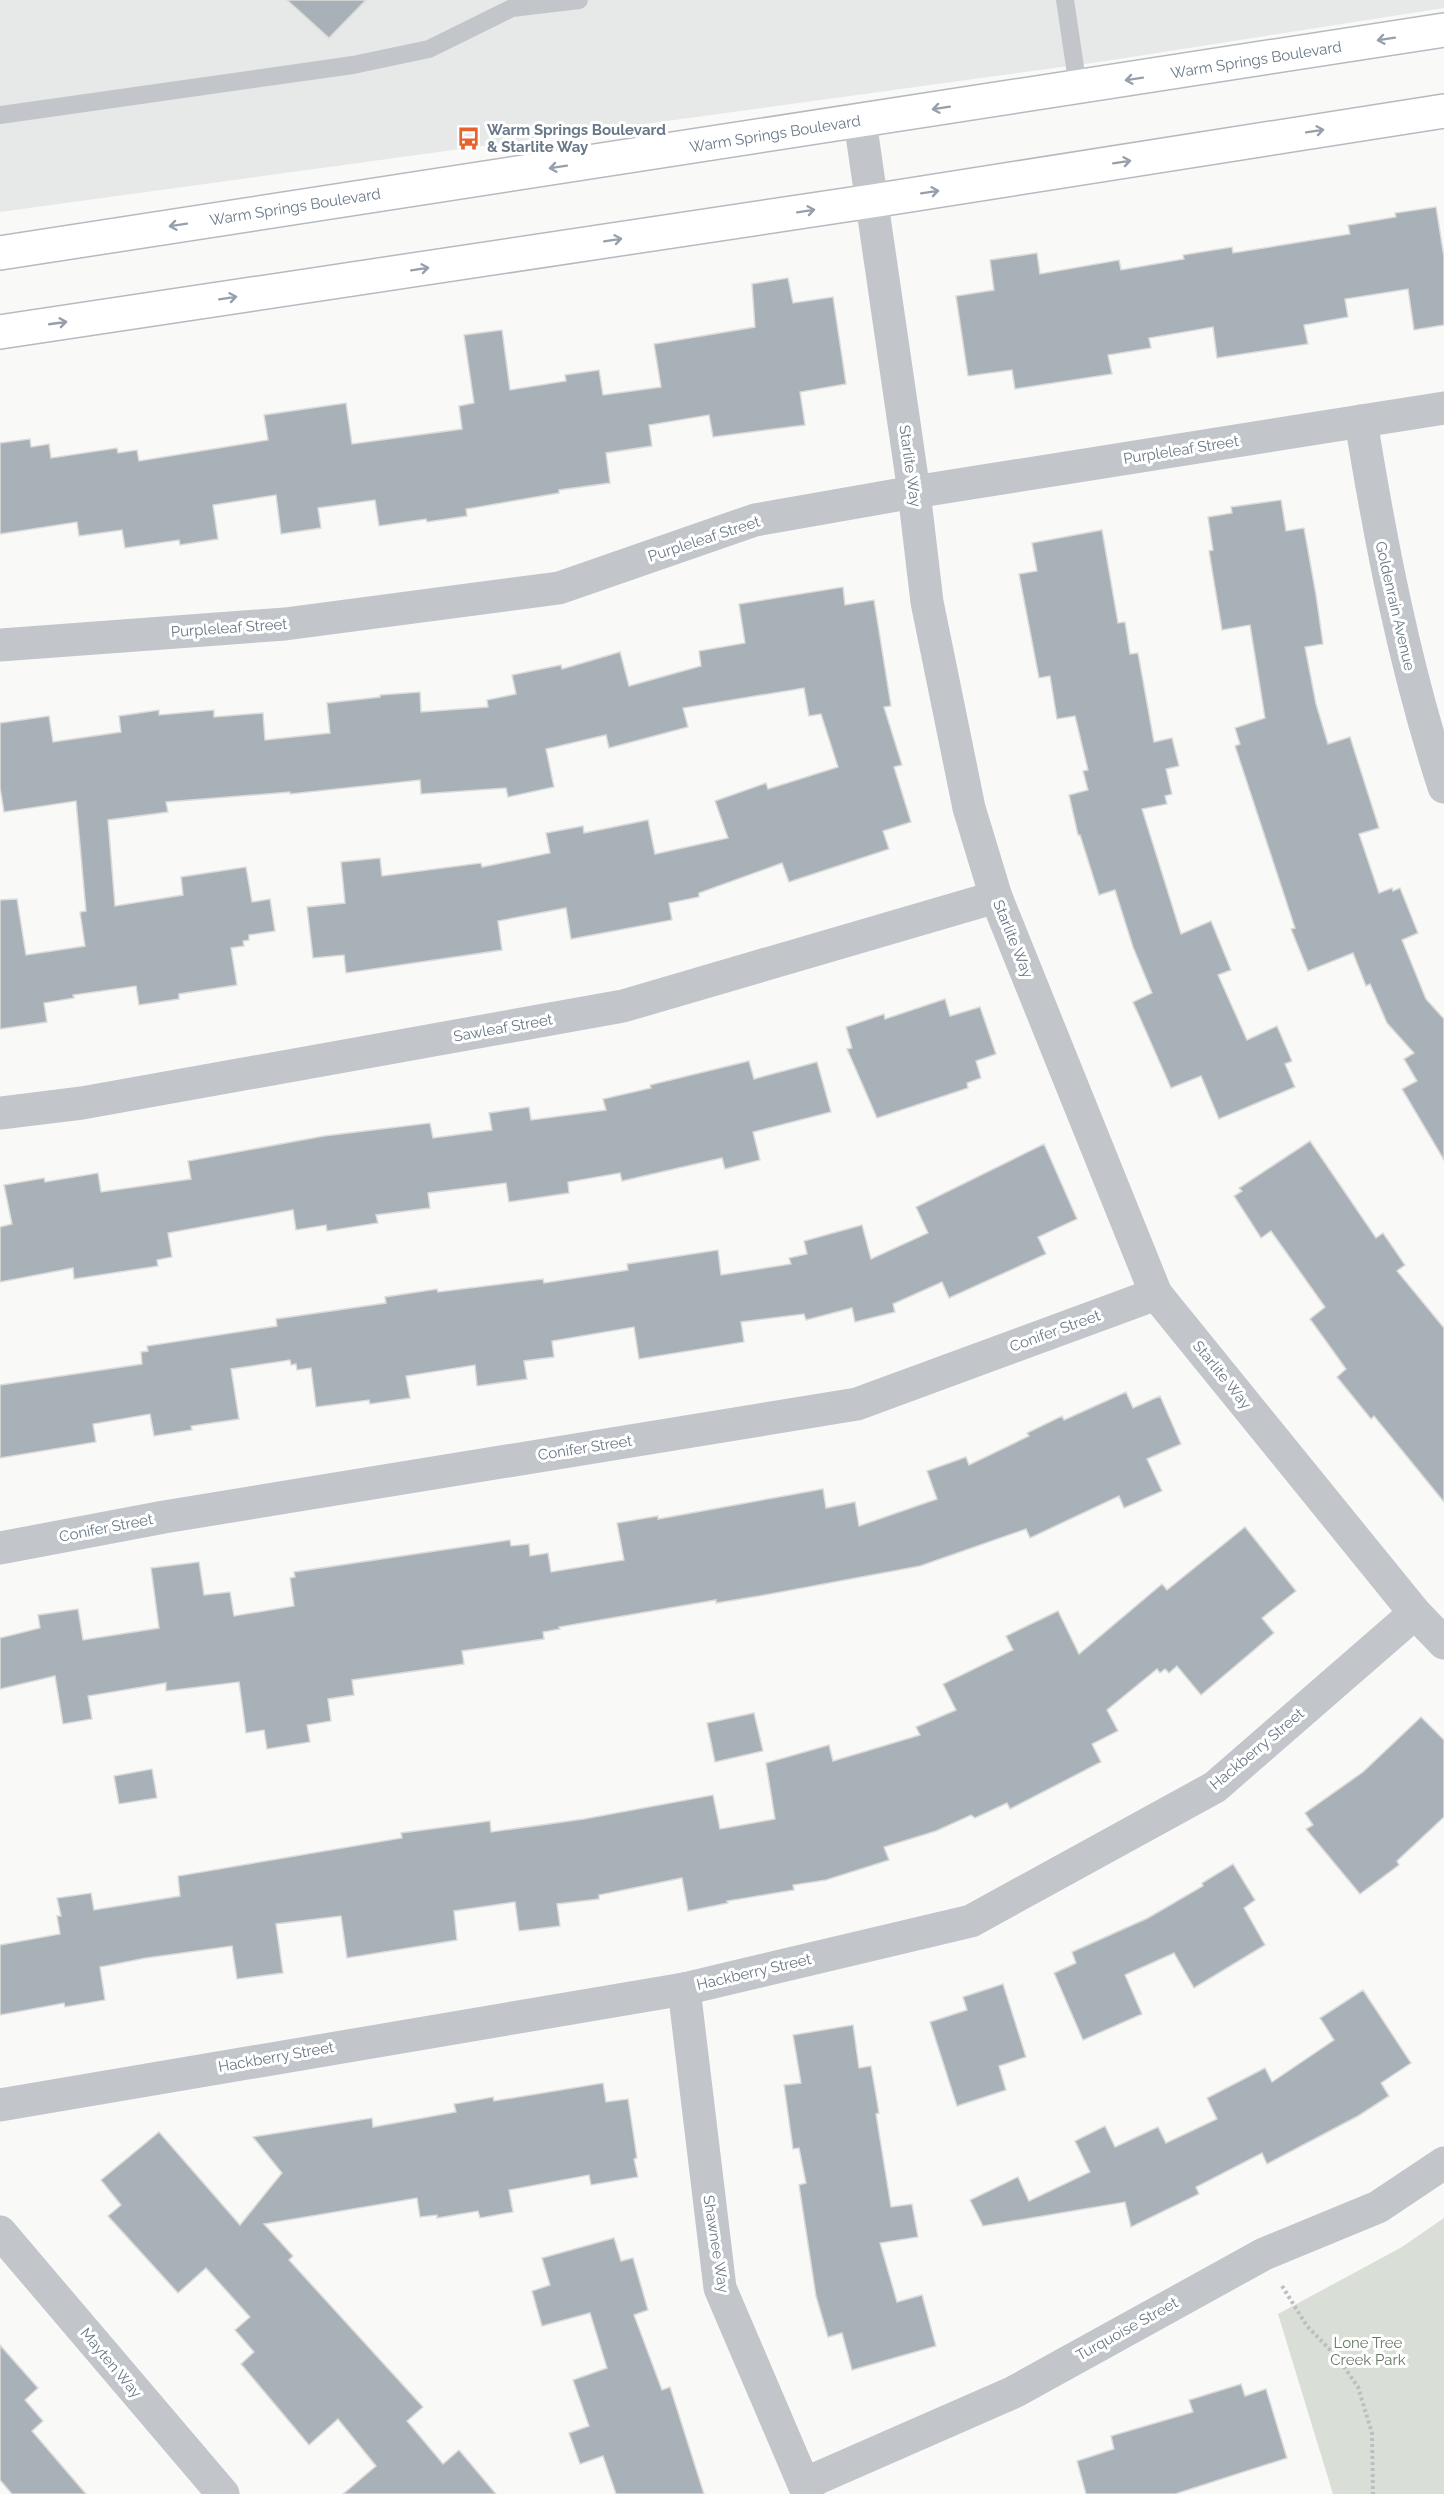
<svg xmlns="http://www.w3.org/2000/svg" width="1444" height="2494" font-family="Raleway,sans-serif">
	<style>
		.built { fill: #e7e8e8 }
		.green { fill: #d9ded6 }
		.building { fill: #a9b1b8; stroke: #dbdbd9; stroke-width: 1.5 }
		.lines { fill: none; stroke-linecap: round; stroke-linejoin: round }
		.primary-casing { stroke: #b6babf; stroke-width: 36 }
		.path { stroke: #bcbfc2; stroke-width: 4; stroke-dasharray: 3 3; stroke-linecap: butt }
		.lane { stroke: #c2c6cb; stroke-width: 18 }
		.street { stroke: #c2c6cb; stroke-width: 33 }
		.primary { stroke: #fff; stroke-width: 33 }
		.oneway { stroke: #95a0ac }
		.labels { text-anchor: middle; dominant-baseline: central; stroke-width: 6; stroke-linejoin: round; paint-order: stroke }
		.street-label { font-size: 15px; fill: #687888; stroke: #fff }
		.poi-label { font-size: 15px; font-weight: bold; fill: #687888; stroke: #fff; text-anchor: start }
		.park-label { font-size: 15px; fill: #667a63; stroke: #fff }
	</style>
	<rect width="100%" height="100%" fill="#f9f9f7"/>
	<!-- built -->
	<polygon class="built" points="0,0 1444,0 1444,8 1106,61 0,212"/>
	<!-- green -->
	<polygon class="green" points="1444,2218 1444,2494 1333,2494 1278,2314 1402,2247"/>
	<!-- building -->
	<g class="building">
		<polygon points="287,0 366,0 329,38"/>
		<polygon points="1436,207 1444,257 1444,325 1414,330 1408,289 1345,299 1348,317 1304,325 1308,344 1217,358 1213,327 1149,338 1151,348 1108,355 1112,374 1015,389 1012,370 968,376 956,296 994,290 990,260 1037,253 1040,274 1119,260 1121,270 1184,259 1183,255 1232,247 1233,253 1350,234 1348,225 1396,217 1395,213"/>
		<polygon points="788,278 793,303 833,297 846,384 800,392 805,425 713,437 709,415 649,425 652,446 606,453 610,483 559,490 559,493 466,509 467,516 427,522 426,519 379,526 375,500 318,508 321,528 281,534 276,495 213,505 218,539 180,545 179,540 125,548 122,530 79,536 77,522 0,534 0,443 30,439 31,447 49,444 51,458 117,448 118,453 137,450 139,461 268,440 264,415 346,403 352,444 462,429 459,406 474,403 464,335 502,330 510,390 566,381 565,375 599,370 603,395 661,387 654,344 755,327 752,284"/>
		<polygon points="1281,500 1286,531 1304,528 1316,595 1323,644 1305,647 1316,704 1328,744 1350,737 1379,828 1359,834 1379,893 1392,888 1393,891 1400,888 1418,933 1402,940 1426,999 1444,1019 1444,1160 1402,1089 1417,1081 1404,1059 1414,1053 1387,1023 1370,984 1366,986 1353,953 1308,971 1291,929 1295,928 1235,746 1240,744 1235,728 1265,718 1250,625 1222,630 1209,551 1213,550 1208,517 1232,513 1231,507"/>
		<polygon points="1102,530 1118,623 1125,622 1130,654 1138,653 1154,742 1172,738 1179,766 1166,769 1172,794 1165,796 1167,804 1142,809 1181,934 1211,921 1231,970 1218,975 1247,1040 1277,1026 1292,1061 1285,1064 1295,1087 1219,1119 1201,1076 1171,1088 1133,1002 1152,993 1133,947 1115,890 1099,895 1080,835 1078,835 1069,795 1088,790 1083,771 1088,770 1075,716 1057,719 1050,676 1039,678 1019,574 1037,571 1032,543"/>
		<polygon points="843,587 845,605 874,600 891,706 884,707 902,765 894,767 911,822 883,831 889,849 789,882 782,863 699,893 699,897 669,903 672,920 571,939 566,908 498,921 502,950 346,973 344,955 313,958 307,907 345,903 341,862 380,858 382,876 481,863 482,867 550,853 546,833 583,826 584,833 648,820 655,854 728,838 715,801 766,783 768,789 838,767 821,714 809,716 804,688 683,708 688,727 609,748 606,735 546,749 554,787 508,797 506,788 421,794 420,780 290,794 290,792 166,802 168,812 108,820 115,906 183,895 181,877 246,867 252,902 270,899 275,931 249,935 249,940 243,941 244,946 231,948 237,985 179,994 179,999 139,1005 136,986 73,995 74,998 44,1003 47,1022 0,1029 0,900 17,899 26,955 85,946 80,912 86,911 76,801 4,812 0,787 0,723 49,716 53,742 121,732 119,716 159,710 159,715 214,710 214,717 263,713 265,740 330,733 327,703 380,697 380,695 420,692 421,712 488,707 487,700 516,694 512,675 561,665 562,669 620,652 629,686 701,666 699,651 745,643 739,604"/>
		<polygon points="945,999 950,1016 980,1007 996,1054 976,1061 981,1078 967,1083 968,1088 877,1118 847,1049 852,1048 846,1027 884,1014 885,1019"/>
		<polygon points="749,1061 754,1079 817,1062 831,1112 753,1132 760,1160 725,1169 722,1158 622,1181 620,1173 568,1182 569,1193 509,1202 506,1183 428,1193 430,1208 376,1215 378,1223 327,1231 326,1225 296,1230 293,1210 168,1233 172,1257 157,1260 158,1266 74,1279 73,1268 0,1282 0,1227 12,1224 4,1185 44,1178 45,1182 98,1173 101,1192 191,1179 188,1161 324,1136 430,1123 433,1138 492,1130 489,1113 529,1107 531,1120 606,1110 603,1099 651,1088 650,1085"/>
		<polygon points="1310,1141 1376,1238 1383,1233 1405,1265 1397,1271 1444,1328 1444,1502 1374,1416 1371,1419 1337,1377 1346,1369 1310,1319 1325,1307 1271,1231 1261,1238 1234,1196 1242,1191 1239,1188"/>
		<polygon points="1044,1144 1077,1219 1038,1237 1046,1254 949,1298 942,1282 893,1304 895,1312 855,1322 852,1308 806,1320 804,1314 741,1322 744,1342 639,1359 634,1327 552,1341 554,1357 524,1361 527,1379 477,1386 475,1365 406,1376 410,1398 370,1404 369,1400 316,1407 311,1368 297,1370 296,1364 291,1365 290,1360 231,1369 239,1419 191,1426 192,1430 154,1436 150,1414 93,1424 96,1442 0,1458 0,1385 142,1364 141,1352 148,1351 147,1346 277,1326 276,1319 386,1303 385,1297 437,1289 438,1292 543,1279 544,1283 628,1270 627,1264 718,1250 721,1275 791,1264 789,1258 807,1254 804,1241 862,1225 871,1259 928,1233 916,1207"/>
		<polygon points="1126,1392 1133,1408 1160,1396 1181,1444 1147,1459 1162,1491 1124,1508 1119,1496 1030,1538 1026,1529 920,1566 759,1596 716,1603 716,1600 559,1627 560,1629 543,1632 544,1639 462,1651 464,1664 352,1680 354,1695 328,1699 331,1721 307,1725 310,1742 267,1749 264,1730 246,1733 239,1682 166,1691 166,1683 88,1696 92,1719 63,1724 55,1676 0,1689 0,1638 40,1628 38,1615 78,1609 83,1640 159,1628 151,1568 199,1562 204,1595 230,1592 234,1616 294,1606 290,1578 295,1577 294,1572 510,1540 511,1546 529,1544 530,1556 548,1553 551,1572 624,1560 617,1523 658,1516 658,1519 823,1489 826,1508 855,1502 859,1526 937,1499 927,1471 966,1457 969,1465 1029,1436 1027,1433 1062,1416 1064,1420"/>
		<polygon points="1245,1527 1296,1591 1262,1618 1274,1633 1201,1695 1177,1666 1169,1673 1165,1669 1160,1673 1157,1669 1107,1710 1118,1731 1092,1744 1101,1762 1010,1809 1007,1803 975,1818 971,1815 936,1831 884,1847 889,1860 826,1880 793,1885 794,1890 727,1901 728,1903 688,1911 682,1878 599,1895 599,1899 557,1904 560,1926 519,1931 515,1902 454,1911 457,1940 347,1958 341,1916 276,1924 283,1973 237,1979 232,1946 146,1958 100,1967 105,2000 65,2007 64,2003 0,2015 0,1945 60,1934 57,1916 61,1916 57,1898 91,1893 94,1910 180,1896 178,1876 402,1838 401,1833 490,1821 491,1832 584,1819 713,1795 720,1829 775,1819 766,1763 829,1745 833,1761 920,1735 916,1727 956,1710 943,1684 1013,1650 1006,1636 1058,1611 1079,1654 1162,1584 1167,1590"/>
		<polygon points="754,1713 763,1751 715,1762 707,1723"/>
		<polygon points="1421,1717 1444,1740 1444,1817 1397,1861 1399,1865 1360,1894 1306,1829 1313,1825 1305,1813 1363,1772"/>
		<polygon points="152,1769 157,1798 119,1804 114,1776"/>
		<polygon points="1233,1864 1255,1900 1244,1908 1265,1945 1194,1988 1174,1953 1125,1975 1142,2014 1083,2040 1054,1973 1076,1963 1072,1952 1148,1918 1203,1886 1202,1883"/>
		<polygon points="1003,1984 1026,2057 999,2066 1006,2090 957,2106 930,2022 967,2010 963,1997"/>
		<polygon points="1363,1990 1411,2063 1381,2083 1389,2096 1358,2116 1267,2164 1262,2153 1196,2187 1199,2194 1131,2227 1125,2202 983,2226 970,2200 1018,2177 1029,2201 1090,2172 1075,2141 1105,2126 1115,2147 1158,2127 1166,2143 1217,2119 1207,2098 1265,2068 1272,2082 1334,2040 1320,2018"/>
		<polygon points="853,2025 859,2068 871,2066 879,2113 876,2114 891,2207 912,2204 918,2237 880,2243 897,2302 922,2295 936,2346 852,2370 842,2333 828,2337 816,2296 799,2185 806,2183 799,2148 793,2149 784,2085 801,2083 793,2035"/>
		<polygon points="603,2083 606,2102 628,2099 637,2158 634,2159 638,2177 591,2185 589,2175 509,2190 513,2212 480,2218 478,2211 437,2218 437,2215 420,2217 417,2198 264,2224 293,2256 289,2260 423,2407 407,2421 443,2464 459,2450 496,2494 343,2494 376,2466 338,2419 309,2445 241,2364 254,2352 235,2330 250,2317 206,2268 178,2293 108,2216 121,2205 101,2180 159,2132 240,2225 282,2173 253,2137 372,2118 373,2127 456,2112 454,2104 493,2097 494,2101"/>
		<polygon points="614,2238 621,2261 633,2258 648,2310 634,2315 662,2390 670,2387 704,2494 616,2494 603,2456 580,2464 569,2433 589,2426 573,2380 607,2368 590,2313 542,2326 532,2291 550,2285 542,2258"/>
		<polygon points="0,2345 38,2388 25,2400 43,2421 32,2431 86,2494 12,2494 0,2480"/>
		<polygon points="1241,2384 1245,2396 1266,2389 1287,2458 1175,2494 1086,2494 1077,2461 1114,2449 1111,2436 1193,2412 1189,2400"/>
	</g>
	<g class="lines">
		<defs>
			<g id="primary">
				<polyline points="0,253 1444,30"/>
				<polyline points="0,332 872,201 1444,111"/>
			</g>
		</defs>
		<!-- primary casing -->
		<use href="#primary" class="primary-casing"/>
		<!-- path -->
		<polyline class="path" points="1282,2286 1307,2326 1338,2358 1358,2387 1372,2433 1373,2494"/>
		<!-- lane -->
		<g class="lane">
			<polyline points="1065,0 1078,87"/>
			<polyline points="0,115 353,65 429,49 512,8 579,0"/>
		</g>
		<!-- street -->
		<g class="street">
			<polyline points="860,121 914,492 927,602 969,808 996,897 1156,1294 1415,1613 1444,1643"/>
			<path d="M1361 421C1381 545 1405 667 1444 787"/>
			<polyline points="0,645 285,624 559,588 755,520 914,492 1444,408"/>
			<polyline points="0,1113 82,1103 623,1006 996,897"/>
			<polyline points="0,1548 164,1517 857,1404 1156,1294"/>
			<polyline points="684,1989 720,2288 808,2494"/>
			<polyline points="0,2105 684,1989 971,1921 1215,1787 1415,1613"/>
			<polyline points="0,2232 223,2494"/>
			<polyline points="804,2484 1014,2392 1264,2254 1378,2207 1444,2163"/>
		</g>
		<!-- primary -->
		<use href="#primary" class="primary"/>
	</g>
	<!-- one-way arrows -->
	<defs><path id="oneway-shaft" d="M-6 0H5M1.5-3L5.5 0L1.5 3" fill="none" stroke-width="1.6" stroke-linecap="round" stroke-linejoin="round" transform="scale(1.5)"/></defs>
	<g class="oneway">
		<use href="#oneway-shaft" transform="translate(1386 39) rotate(171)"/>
		<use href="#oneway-shaft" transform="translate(1134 79) rotate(171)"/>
		<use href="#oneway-shaft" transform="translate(941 108) rotate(171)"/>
		<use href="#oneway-shaft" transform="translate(1315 131) rotate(-9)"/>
		<use href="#oneway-shaft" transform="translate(1122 162) rotate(-9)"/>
		<use href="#oneway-shaft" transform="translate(558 167) rotate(171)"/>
		<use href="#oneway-shaft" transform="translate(930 192) rotate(-9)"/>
		<use href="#oneway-shaft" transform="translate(806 211) rotate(-9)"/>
		<use href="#oneway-shaft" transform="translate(178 225) rotate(171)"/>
		<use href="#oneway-shaft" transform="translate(613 240) rotate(-9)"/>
		<use href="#oneway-shaft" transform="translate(420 269) rotate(-9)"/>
		<use href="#oneway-shaft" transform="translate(228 298) rotate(-9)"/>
		<use href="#oneway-shaft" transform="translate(58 323) rotate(-8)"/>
	</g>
	<!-- icons -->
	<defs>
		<symbol id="bus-bare" viewBox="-9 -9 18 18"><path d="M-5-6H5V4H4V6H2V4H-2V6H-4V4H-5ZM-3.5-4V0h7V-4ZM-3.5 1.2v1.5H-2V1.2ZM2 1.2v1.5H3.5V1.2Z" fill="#e6642b" stroke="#fff" stroke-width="2.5" paint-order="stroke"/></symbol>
	</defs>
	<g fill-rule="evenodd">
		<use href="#bus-bare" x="452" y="122" width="33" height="33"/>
	</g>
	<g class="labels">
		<!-- street labels -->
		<g class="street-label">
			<text transform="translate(1256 60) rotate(-9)">Warm Springs Boulevard</text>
			<text transform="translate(775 134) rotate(-9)">Warm Springs Boulevard</text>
			<text transform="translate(295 207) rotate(-9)">Warm Springs Boulevard</text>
			<text transform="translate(1181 450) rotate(-9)">Purpleleaf Street</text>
			<text transform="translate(910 466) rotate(82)">Starlite Way</text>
			<text transform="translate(704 539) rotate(-18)">Purpleleaf Street</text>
			<text transform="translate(1395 606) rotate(77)">Goldenrain Avenue</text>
			<text transform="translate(229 628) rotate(-4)">Purpleleaf Street</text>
			<text transform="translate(1013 939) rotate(68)">Starlite Way</text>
			<text transform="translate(503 1028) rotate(-10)">Sawleaf Street</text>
			<text transform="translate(1055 1331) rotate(-20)">Conifer Street</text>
			<text transform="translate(1222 1375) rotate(51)">Starlite Way</text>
			<text transform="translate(585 1448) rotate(-9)">Conifer Street</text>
			<text transform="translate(106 1528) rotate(-11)">Conifer Street</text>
			<text transform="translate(1257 1749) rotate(-40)">Hackberry Street</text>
			<text transform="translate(754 1972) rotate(-13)">Hackberry Street</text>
			<text transform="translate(276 2057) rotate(-10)">Hackberry Street</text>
			<text transform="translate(716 2244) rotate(81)">Shawnee Way</text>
			<text transform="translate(1127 2329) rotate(-29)">Turquoise Street</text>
			<text transform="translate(111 2363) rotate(50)">Mayten Way</text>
		</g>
		<!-- poi labels -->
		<g class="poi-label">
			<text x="487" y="130">Warm Springs Boulevard<tspan x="487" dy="17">&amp; Starlite Way</tspan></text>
		</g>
		<!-- park labels -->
		<g class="park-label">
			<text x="1368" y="2343">Lone Tree<tspan x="1368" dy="17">Creek Park</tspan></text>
		</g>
	</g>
</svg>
